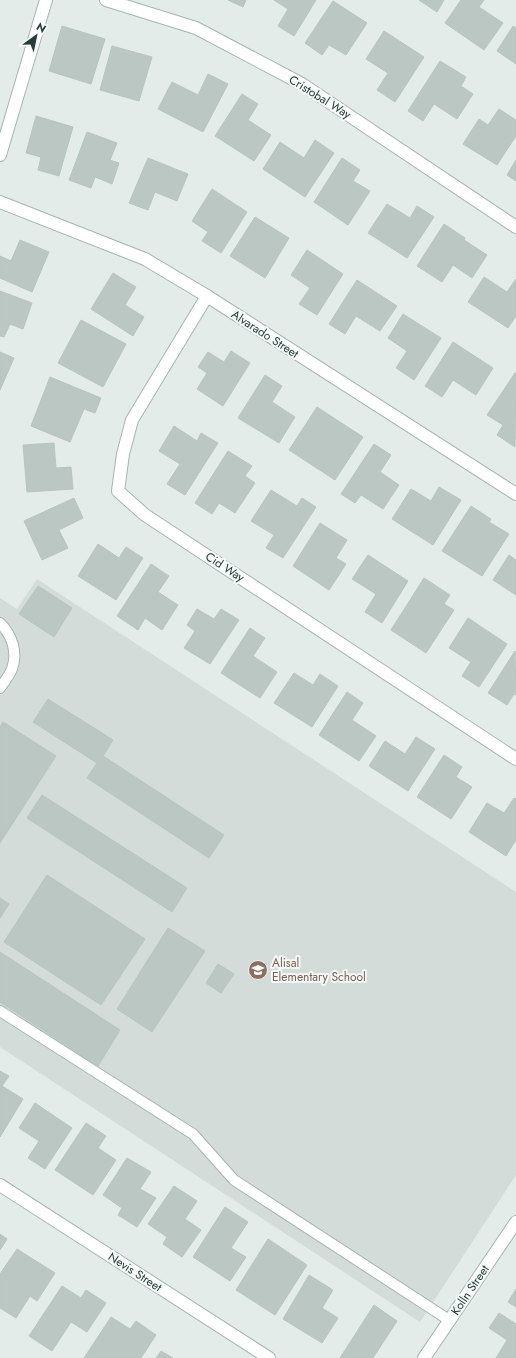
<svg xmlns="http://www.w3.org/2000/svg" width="516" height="1358" font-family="Jost,sans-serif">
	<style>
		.built { fill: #d3dcd8 }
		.building { fill: #bac7c2; stroke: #b7c5c0 }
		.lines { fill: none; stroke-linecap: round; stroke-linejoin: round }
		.service-casing { stroke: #a7b4b0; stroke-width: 12 }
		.minor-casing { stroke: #a7b4b0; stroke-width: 14 }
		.service { stroke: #fff; stroke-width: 10 }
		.minor { stroke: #fff; stroke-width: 12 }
		.labels { text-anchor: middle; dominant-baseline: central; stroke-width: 4; stroke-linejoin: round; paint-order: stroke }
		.street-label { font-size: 12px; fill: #253c38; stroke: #f4f9f7 }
		.education-label { font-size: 12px; fill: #785e54; stroke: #f4f9f7; text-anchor: start }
	</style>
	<rect width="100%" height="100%" fill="#e4ece9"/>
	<!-- built -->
	<polygon class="built" points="37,579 516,892 516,1175 420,1322 0,1047 0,598 17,609"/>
	<!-- building -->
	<g class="building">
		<polygon points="228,0 246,0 243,7"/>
		<polygon points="274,0 316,0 294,36 278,26 288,9"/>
		<polygon points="419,0 444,0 437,12"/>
		<polygon points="461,0 484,0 479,7 503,23 484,50 445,23"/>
		<polygon points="333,1 367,23 346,55 329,45 322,55 305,43"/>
		<polygon points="62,26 105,39 91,84 49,71"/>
		<polygon points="513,26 516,28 516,64 497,51"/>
		<polygon points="384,31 424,57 395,102 377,90 388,73 366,59"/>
		<polygon points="112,46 152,57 139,101 100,90"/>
		<polygon points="440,61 466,77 461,86 473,94 457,119 434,104 423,121 408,111"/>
		<polygon points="208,74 228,84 203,132 158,109 172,82 198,95"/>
		<polygon points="242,94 258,104 248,120 271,135 254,161 215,136"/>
		<polygon points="499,109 516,120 516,136 497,165 463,144 479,119 488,125"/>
		<polygon points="36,116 73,127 59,176 38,170 41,157 26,153"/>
		<polygon points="87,132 117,143 110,160 119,163 112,184 95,177 91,188 69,180"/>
		<polygon points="315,140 334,153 305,197 263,169 280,142 304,158"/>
		<polygon points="148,158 188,174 177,201 155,192 148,210 129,203"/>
		<polygon points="342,158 360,170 353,181 370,191 348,225 314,202"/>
		<polygon points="516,160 516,181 507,175"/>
		<polygon points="212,189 247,212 221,253 202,241 208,232 192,221"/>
		<polygon points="387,204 410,218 417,206 434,217 407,258 368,233"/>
		<polygon points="255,217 289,238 265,278 230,256"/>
		<polygon points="444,224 465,238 464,240 487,255 472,278 453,265 442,282 417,266"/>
		<polygon points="20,240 49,252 32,292 0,278 0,256 11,261"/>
		<polygon points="307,250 343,274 317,315 299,304 310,288 291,275"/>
		<polygon points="113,273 136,287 125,305 144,317 133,336 91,309"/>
		<polygon points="484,277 507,292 516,279 516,316 508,328 468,302"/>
		<polygon points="357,280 397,306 380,331 356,316 345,334 329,324"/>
		<polygon points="0,291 32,303 23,329 10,324 4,337 0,336"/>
		<polygon points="403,314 441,338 414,380 396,368 407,351 388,338"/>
		<polygon points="81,320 126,344 103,387 58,363"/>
		<polygon points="453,342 493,368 476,395 453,380 442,397 425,386"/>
		<polygon points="231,351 250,363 223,406 197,389 207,373 198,367 208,352 224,362"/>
		<polygon points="0,352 14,358 0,390"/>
		<polygon points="515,373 516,373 515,447 497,435 503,425 487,415"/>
		<polygon points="265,375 282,386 272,402 295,417 279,443 238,418"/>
		<polygon points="50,377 101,398 95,413 84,409 70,442 31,426"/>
		<polygon points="317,407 363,437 335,480 289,450"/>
		<polygon points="174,426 197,441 201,433 218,443 185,495 167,484 180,464 159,451"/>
		<polygon points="54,443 56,468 71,467 73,489 27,492 23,445"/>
		<polygon points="374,444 391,455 380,472 399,485 383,509 361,495 355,503 341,494"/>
		<polygon points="228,451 252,466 245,476 255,483 235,513 219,503 212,514 195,503"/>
		<polygon points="439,487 461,500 433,545 392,519 411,489 431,501"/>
		<polygon points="271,490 297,506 302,498 316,507 283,558 266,548 274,535 251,521"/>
		<polygon points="74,498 83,518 59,530 68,548 42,560 24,521"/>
		<polygon points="471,506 491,519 489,522 509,534 482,576 442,551"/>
		<polygon points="320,523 347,540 336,558 346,564 329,590 293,566"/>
		<polygon points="98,544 119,558 126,547 143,558 116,600 78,576"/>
		<polygon points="368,555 408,581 382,623 365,612 376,594 352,579"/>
		<polygon points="509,555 516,560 516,595 493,580"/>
		<polygon points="151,564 169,576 158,592 178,605 162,630 145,618 138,630 117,616"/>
		<polygon points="424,578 450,595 444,604 454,610 426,653 391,630"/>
		<polygon points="38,586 72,608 54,637 19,614"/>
		<polygon points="197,609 214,619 221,609 239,620 210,664 184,648 195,631 187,625"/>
		<polygon points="468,618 507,644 479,687 462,676 471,662 449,648"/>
		<polygon points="250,628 265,638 253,656 277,672 260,698 221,673"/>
		<polygon points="515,651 516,695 514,694 507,705 488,693"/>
		<polygon points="294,673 313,685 320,674 338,686 312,727 274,703"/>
		<polygon points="347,692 363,703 352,720 376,736 359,761 319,735"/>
		<polygon points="48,699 113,740 103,756 224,835 209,858 87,778 97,763 33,722"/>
		<polygon points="3,722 56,756 0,843 0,727"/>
		<polygon points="416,737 435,749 408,791 369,766 385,741 405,754"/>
		<polygon points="444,755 462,767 456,777 472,787 451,819 417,797"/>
		<polygon points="42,795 187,888 172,912 27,818"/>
		<polygon points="514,798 516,799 516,840 506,856 469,832 487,803 504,813"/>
		<polygon points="47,875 145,939 101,1005 4,942"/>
		<polygon points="0,898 9,904 0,918"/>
		<polygon points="168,928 205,951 152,1032 117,1009"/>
		<polygon points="0,952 120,1030 98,1066 0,1002"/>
		<polygon points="218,964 234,974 221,993 206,983"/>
		<polygon points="0,1071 9,1076 2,1086 23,1099 0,1137"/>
		<polygon points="35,1103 72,1128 45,1169 28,1158 39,1141 19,1128"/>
		<polygon points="86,1123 106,1136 98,1148 116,1160 93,1195 55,1170"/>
		<polygon points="127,1158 151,1172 140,1189 156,1198 137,1227 118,1215 122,1208 103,1195"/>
		<polygon points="174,1186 197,1201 185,1219 201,1230 182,1257 163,1244 167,1237 148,1224"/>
		<polygon points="225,1207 248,1222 231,1248 246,1257 230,1281 193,1257"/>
		<polygon points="0,1234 7,1239 0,1250"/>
		<polygon points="268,1239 307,1265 275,1315 236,1290"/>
		<polygon points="17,1249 55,1273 37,1301 30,1296 16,1318 0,1308 0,1274"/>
		<polygon points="309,1275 333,1290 322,1308 338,1318 322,1343 283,1319"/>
		<polygon points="62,1286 81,1298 86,1290 106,1303 87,1332 71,1322 52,1351 29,1336"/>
		<polygon points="516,1289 516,1307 508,1302"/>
		<polygon points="374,1305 397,1321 373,1358 340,1358"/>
		<polygon points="499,1313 516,1324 516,1358 496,1358 507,1340 489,1328"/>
		<polygon points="111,1317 130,1329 136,1321 156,1335 141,1358 84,1358"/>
		<polygon points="161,1351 173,1358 156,1358"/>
	</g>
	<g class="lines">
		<defs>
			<g id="service">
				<path d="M0 623C12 635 18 652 12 669 9 676 4 682 0 688"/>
				<polyline points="0,1011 193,1134 234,1180 449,1320"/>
			</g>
			<g id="minor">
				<polyline points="106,0 196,28 302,84 516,227"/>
				<polyline points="0,155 46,0"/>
				<polyline points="0,202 145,259 207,296 516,494"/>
				<polyline points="207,296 132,420 123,454 118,491 145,515 516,759"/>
				<polyline points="0,1185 269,1358"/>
				<polyline points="424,1358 516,1222"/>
			</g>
		</defs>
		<!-- service casing -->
		<use href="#service" class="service-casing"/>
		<!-- minor casing -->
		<use href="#minor" class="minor-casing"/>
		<!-- service -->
		<use href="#service" class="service"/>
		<!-- minor -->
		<use href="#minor" class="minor"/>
	</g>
	<!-- icons -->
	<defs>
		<symbol id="school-disc" viewBox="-11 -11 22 22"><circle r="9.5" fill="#8d6e63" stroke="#f4f9f7"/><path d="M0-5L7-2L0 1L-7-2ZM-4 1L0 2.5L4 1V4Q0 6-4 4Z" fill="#fff"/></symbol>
	</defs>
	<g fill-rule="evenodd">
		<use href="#school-disc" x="247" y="959" width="22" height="22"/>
	</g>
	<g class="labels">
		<!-- street labels -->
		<g class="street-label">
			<text transform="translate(320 97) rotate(32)">Cristobal Way</text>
			<text transform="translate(265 334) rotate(33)">Alvarado Street</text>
			<text transform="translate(225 567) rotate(33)">Cid Way</text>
			<text transform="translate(135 1272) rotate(33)">Nevis Street</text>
			<text transform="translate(470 1290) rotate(-56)">Kolln Street</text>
		</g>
		<!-- education labels -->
		<g class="education-label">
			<text x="272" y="963">Alisal<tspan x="272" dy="14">Elementary School</tspan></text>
		</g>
	</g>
	<!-- north arrow -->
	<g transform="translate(36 36) rotate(33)" stroke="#f4f9f7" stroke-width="3" paint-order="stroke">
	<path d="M0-3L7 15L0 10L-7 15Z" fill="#253c38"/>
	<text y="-6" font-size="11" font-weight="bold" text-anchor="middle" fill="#253c38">N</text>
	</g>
</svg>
